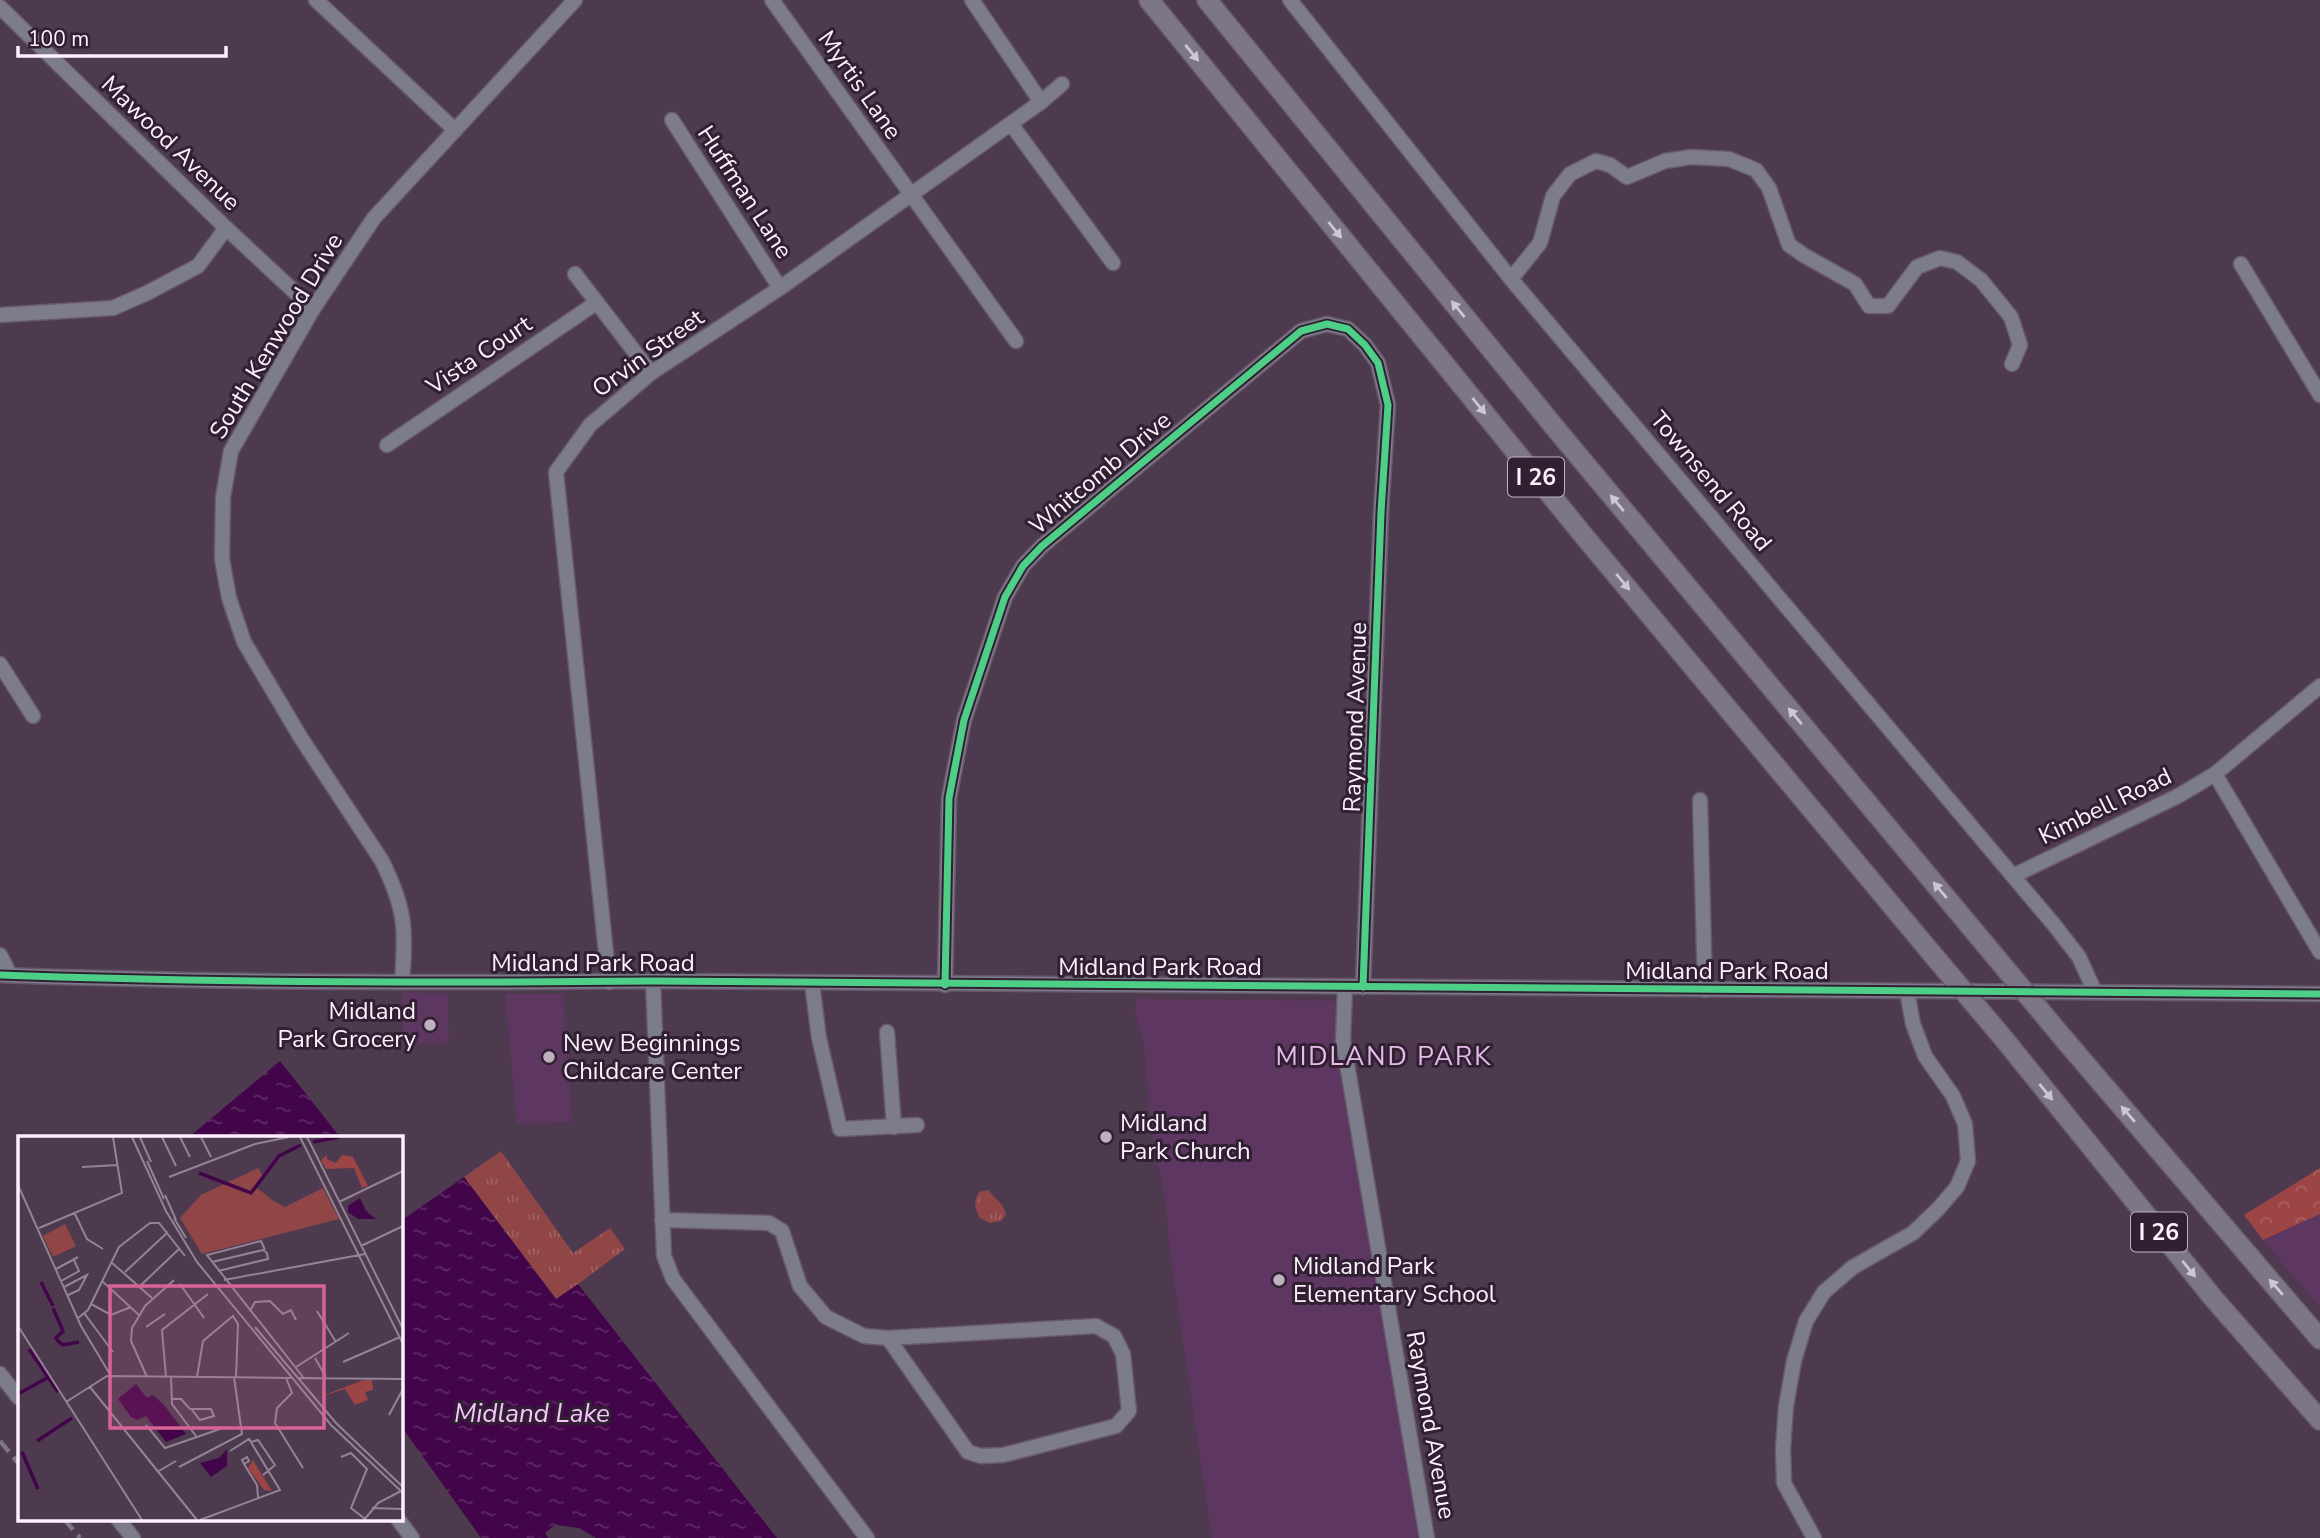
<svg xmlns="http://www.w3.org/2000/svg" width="2320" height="1538" font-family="'Nunito Sans',sans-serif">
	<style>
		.built { fill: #5d3761 }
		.grass { fill: url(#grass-tufts) }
		.forest { fill: url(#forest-crowns) }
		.water { fill: url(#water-ripples) }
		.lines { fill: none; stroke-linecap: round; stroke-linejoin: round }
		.minor-casing { stroke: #675969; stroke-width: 17 }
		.highway-casing { stroke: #675969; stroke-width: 22 }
		.minor { stroke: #7d7c8b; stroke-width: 14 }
		.highway { stroke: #7d7685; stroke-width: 19 }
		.rail { stroke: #7d7686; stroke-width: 4.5; stroke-dasharray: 14 7; stroke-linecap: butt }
		.highway-bridge-casing { stroke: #675969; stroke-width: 22; stroke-linecap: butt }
		.highway-bridge { stroke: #7d7685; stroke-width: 19 }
		.cycleway-casing { stroke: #302032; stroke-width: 11 }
		.cycleway { stroke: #4dcf88; stroke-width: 7 }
		.oneway { fill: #d0c5d4 }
		.poi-dot { fill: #bfb0c1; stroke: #302032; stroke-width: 2.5 }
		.labels { text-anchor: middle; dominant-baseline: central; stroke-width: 6; stroke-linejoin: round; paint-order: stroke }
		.shield { fill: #302032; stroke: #c0b2c2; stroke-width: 2 }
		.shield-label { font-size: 23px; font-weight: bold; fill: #fdf0ff }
		.street-label { font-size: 24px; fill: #fdf0ff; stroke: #302032 }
		.poi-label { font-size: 24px; fill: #fdf0ff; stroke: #302032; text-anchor: start }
		.neighbourhood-label { font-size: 26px; letter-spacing: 2px; fill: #e7bcec; stroke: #302032 }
		.water-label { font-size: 26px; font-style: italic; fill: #f8c4fe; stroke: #302032 }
		.inset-river { fill: none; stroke: #43054a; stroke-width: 3.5 }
		.inset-road { fill: none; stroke: #938395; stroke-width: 2 }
		.view { fill: #d76494; fill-opacity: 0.15; stroke: #d76494; stroke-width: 3.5 }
		.inset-edge { fill: none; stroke: #fdf0ff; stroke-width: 3.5 }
	</style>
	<defs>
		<pattern id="grass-tufts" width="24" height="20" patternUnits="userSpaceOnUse" patternTransform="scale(1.75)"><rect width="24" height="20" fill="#904647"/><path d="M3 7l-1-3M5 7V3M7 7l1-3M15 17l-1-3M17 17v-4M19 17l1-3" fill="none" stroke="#a06163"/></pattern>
		<pattern id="forest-crowns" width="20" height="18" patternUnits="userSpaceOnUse" patternTransform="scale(1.75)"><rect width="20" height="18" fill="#9d4446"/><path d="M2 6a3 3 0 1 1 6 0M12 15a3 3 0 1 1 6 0" fill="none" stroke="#ac5f62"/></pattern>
		<pattern id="water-ripples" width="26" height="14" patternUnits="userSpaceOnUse" patternTransform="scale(1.75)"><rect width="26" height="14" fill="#43054a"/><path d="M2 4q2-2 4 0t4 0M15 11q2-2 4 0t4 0" fill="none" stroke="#5f2a65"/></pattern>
	</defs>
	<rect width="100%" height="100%" fill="#4d3a4f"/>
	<!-- built -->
	<g class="built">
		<polygon points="403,993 448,993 449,1043 403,1044"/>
		<polygon points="505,994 563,994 572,1122 517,1124"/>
		<polygon points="1136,999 1344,1001 1428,1534 1415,1538 1212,1538 1169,1246 1166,1204 1151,1128 1144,1043 1135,1013"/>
		<polygon points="2320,1214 2320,1308 2263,1240"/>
	</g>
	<!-- grass -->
	<g class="grass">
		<polygon points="501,1151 573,1253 610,1228 625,1249 557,1300 464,1177"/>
		<path d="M988 1190 1003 1206 1006 1215 1001 1221 990 1223 980 1218C975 1208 973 1202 979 1192Z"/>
	</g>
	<!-- forest -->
	<polygon class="forest" points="2320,1168 2320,1214 2263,1240 2244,1215"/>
	<!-- water -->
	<g class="water">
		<polygon points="280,1061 340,1137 189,1137"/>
		<polygon points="464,1177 556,1299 578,1284 777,1538 596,1538 579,1528 555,1525 545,1533 548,1538 481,1538 401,1426 401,1213 405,1218"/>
	</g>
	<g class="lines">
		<defs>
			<g id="minor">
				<polyline points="316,0 455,130"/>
				<polyline points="772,0 1016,341"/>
				<polyline points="972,0 1041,102"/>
				<polyline points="1290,0 1511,279 2055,926 2079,957 2095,992"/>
				<polyline points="0,7 226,228 313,309"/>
				<polyline points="672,120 780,288"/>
				<polyline points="1011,124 1113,263"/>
				<polyline points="2241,264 2320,395"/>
				<polyline points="575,274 651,373"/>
				<polyline points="1511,279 1540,243 1553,196 1570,174 1596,161 1610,165 1627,177 1665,161 1691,157 1729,159 1756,170 1769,188 1789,245 1805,256 1855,284 1869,306 1888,306 1917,267 1940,258 1957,262 1981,280 2011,317 2020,345 2012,364"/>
				<polyline points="0,315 113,308 147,293 198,266 226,228"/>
				<polyline points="387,445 596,303"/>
				<polyline points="0,664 33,716"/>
				<polyline points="2215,774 2320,952"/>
				<polyline points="1700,800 1705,990"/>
				<polyline points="2013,876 2178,796 2215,774 2320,686"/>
				<polyline points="0,955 10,975"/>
				<path d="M0 975C217 983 436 983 653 981L2320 994"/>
				<polyline points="653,981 664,1256 673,1279 867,1538"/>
				<path d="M402 982C406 929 406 910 382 861L301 738 244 642 229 598 222 559 223 497 231 451 313 309 374 218 575 0"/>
				<polyline points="609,982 556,472 590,425 651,373 780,288 1041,102 1062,84"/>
				<polyline points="812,983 819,1038 840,1129 917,1125"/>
				<polyline points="945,985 949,798 964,720 1005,597 1023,566 1042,546 1301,331 1327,324 1348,329 1365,345 1378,363 1388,405 1381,512 1363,987"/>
				<polyline points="1345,987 1343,1040 1427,1538"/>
				<polyline points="887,1032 894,1127"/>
				<polyline points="662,1220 769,1223 782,1231 800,1286 826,1317 864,1336 888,1338 1096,1326 1114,1336 1123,1354 1129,1411 1116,1426 1003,1455 981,1456 968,1452 888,1338"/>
				<polyline points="0,1374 19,1398"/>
				<polyline points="118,1519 133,1538"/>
				<polyline points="398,1519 412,1538"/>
				<polyline points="1814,1538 1784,1483 1783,1449 1786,1406 1794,1361 1806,1321 1824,1292 1853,1267 1913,1233 1938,1209 1957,1187 1968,1161 1965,1124 1953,1096 1925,1056 1913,1024 1907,991"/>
			</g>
			<g id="highway">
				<polyline points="1149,0 1584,536 1928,949"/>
				<polyline points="1207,0 1556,429 1984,943"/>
				<polyline points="2004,1039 2214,1299 2320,1420"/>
				<polyline points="2064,1039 2320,1339"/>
			</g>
		</defs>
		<!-- minor casing -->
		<use href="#minor" class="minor-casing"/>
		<!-- highway casing -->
		<use href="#highway" class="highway-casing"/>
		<!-- minor -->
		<use href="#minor" class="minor"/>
		<!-- highway -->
		<use href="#highway" class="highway"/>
		<!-- rail -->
		<g class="rail">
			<polyline points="0,1441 19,1464"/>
			<polyline points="64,1519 80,1538"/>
		</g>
		<defs>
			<g id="highway-bridge">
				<polyline points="1984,943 2064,1039"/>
				<polyline points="1928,949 2004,1039"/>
			</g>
		</defs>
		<!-- highway-bridge casing -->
		<use href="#highway-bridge" class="highway-bridge-casing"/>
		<!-- highway-bridge -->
		<use href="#highway-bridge" class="highway-bridge"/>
		<defs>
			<g id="cycleway">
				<path d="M0 975C217 983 436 983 653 981L2320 994"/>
				<polyline points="945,985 949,798 964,720 1005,597 1023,566 1042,546 1301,331 1327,324 1348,329 1365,345 1378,363 1388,405 1381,512 1363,987"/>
			</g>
		</defs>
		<!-- cycleway casing -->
		<use href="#cycleway" class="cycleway-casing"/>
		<!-- cycleway -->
		<use href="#cycleway" class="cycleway"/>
	</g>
	<!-- one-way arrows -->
	<defs><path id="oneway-solid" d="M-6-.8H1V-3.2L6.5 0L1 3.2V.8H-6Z" transform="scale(1.75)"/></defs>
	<g class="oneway">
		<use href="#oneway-solid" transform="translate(1192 53) rotate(51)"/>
		<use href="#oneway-solid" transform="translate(1335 230) rotate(51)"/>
		<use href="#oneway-solid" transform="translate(1458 309) rotate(-129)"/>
		<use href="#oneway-solid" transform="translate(1479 406) rotate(51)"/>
		<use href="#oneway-solid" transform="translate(1617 503) rotate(-130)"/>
		<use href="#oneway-solid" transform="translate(1623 582) rotate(50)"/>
		<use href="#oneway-solid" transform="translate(1795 716) rotate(-130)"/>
		<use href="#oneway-solid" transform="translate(1940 890) rotate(-130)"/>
		<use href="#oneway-solid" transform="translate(2046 1092) rotate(51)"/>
		<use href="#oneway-solid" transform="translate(2128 1114) rotate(-131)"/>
		<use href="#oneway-solid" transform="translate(2189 1269) rotate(51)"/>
		<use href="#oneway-solid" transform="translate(2276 1287) rotate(-131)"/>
	</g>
	<!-- markers -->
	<g class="poi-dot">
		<circle cx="430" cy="1025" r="7"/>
		<circle cx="549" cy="1057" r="7"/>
		<circle cx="1106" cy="1137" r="7"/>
		<circle cx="1279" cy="1280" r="7"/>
	</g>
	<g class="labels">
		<!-- shield labels -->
		<g class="shield">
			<rect x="1508" y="457.5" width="56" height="39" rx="5"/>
			<rect x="2131" y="1212.5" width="56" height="39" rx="5"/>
		</g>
		<g class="shield-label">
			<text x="1536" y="477">I 26</text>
			<text x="2159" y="1232">I 26</text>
		</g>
		<!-- street labels -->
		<g class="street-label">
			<text transform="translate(860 85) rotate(55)">Myrtis Lane</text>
			<text transform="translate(171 143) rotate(44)">Mawood Avenue</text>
			<text transform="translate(745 192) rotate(57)">Huffman Lane</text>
			<text transform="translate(276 336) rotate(-59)">South Kenwood Drive</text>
			<text transform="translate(648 353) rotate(-36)">Orvin Street</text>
			<text transform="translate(479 355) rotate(-34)">Vista Court</text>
			<text transform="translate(1100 473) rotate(-40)">Whitcomb Drive</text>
			<text transform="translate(1711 481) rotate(50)">Townsend Road</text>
			<text transform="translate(1355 717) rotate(-88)">Raymond Avenue</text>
			<text transform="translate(2105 806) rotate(-26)">Kimbell Road</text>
			<text x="593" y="963">Midland Park Road</text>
			<text x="1160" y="967">Midland Park Road</text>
			<text x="1727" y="971">Midland Park Road</text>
			<text transform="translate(1431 1425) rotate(80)">Raymond Avenue</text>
		</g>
		<!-- poi labels -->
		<g class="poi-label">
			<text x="416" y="1011" text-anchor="end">Midland<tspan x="416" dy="28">Park Grocery</tspan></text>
			<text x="563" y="1043">New Beginnings<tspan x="563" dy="28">Childcare Center</tspan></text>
			<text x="1120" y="1123">Midland<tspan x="1120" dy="28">Park Church</tspan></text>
			<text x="1293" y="1266">Midland Park<tspan x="1293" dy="28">Elementary School</tspan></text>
		</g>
		<!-- neighbourhood labels -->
		<g class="neighbourhood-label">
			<text x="1384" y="1056">MIDLAND PARK</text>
		</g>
		<!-- water labels -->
		<g class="water-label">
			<text x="532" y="1413">Midland Lake</text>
		</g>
	</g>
	<!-- overview -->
	<g transform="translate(18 1136)">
		<rect width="385" height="385" fill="#4d3a4f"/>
		<path d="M309 19V23L318 27 324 19 335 21 350 50 344 52 336 32 308 33 303 24ZM345 244H354L355 254 347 256 350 264 337 269 327 253 299 262ZM235 324 254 355 246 354 230 332Z" fill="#9d4446"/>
		<path d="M240 32 245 40 238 51 254 64 267 71 305 52 321 83 184 118 162 82 183 59ZM47 88 58 110 35 121 25 100Z" fill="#904647"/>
		<path d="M342 62 348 75 358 83H340L330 76V70ZM118 248 129 262 135 259 146 269 168 298 148 306 128 280 119 284 113 281 100 263ZM209 313V330L193 341 182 327 201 322Z" fill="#43054a"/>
		<path class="inset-river" d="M295 6 321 1M181 37 233 57 261 20 283 9M23 146 35 170M35 172 45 195 38 202 40 205 45 209 61 206M11 213 40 256M0 258 29 242M19 305 54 282M4 316 20 353"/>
		<path class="inset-road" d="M114 1 148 75 179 126 313 289 385 357M122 1 133 26M144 1 158 30M162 1 172 21M183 1 193 21M282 1 385 208M289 1 385 193M129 25 146 63M64 31 100 29M151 41 237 8 271 1M0 49 63 190 93 240M147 59 158 84M321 66 385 35M56 76 69 103 85 113M156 82 168 102M21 92 104 57 95 1M343 110 385 90M247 114 243 105 189 119 285 241M93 126 134 162M194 126 245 114 249 117 250 123 200 135M38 133 60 121M107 136 150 96M206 144 347 118M43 145 61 135 56 124M84 145 121 179M162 148 186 182M122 150 161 113M46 151 69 139 61 154 50 159M73 168 93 179 113 171M232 175 237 166 252 165 265 178 273 174 278 184M299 175 318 206M66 177 95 216M60 182 70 174 101 111 132 87H141L167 120M0 190 124 384M128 191 147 178M237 191 318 287 385 351M297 222 308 241M325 226 382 201M278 231 331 197M129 241 113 205 114 192 127 170 156 144M148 241 144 194 190 158M153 241 154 268 178 300M179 241 185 205 215 180 220 188 218 241M268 242 274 257 259 272 257 287 285 332M281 242 385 243M72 251 179 384M153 263H163L172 273H193L196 280 182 284 174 274M48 266 89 240 273 242M371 279 385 253M128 289 147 312 202 293M233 306 240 304 257 329 245 339M323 321 333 317 349 333 333 372 347 383M226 328 231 325 229 321 224 324 226 328 239 349 240 362M161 331 224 298 216 241M139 336 158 325M354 372 385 373M182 384 262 354 231 303 212 315M346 384 360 367 383 355"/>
		<path class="view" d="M92 150H306V292H92Z"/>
		<rect width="385" height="385" class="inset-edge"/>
	</g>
	<!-- scale -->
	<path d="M18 46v10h208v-10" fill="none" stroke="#fdf0ff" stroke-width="3.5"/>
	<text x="28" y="46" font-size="21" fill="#fdf0ff" stroke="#302032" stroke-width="5" paint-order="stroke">100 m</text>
</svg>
